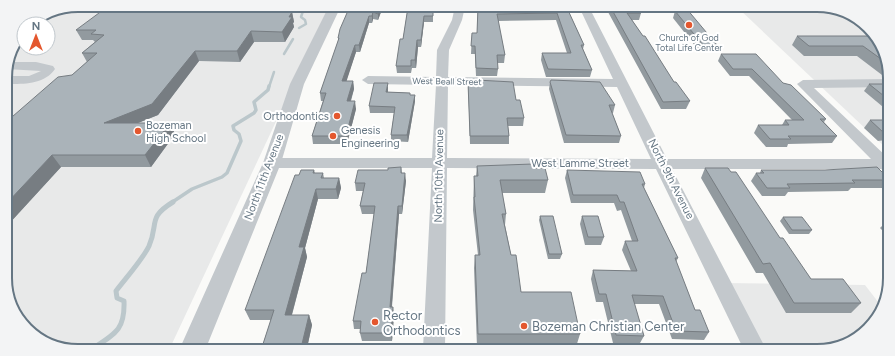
<svg xmlns="http://www.w3.org/2000/svg" width="895" height="356" font-family="Figtree,sans-serif">
	<style>
		.built { fill: #e8e9e9 }
		.lines { fill: none; stroke-linecap: round; stroke-linejoin: round }
		.stream-far2 { stroke: #bbc7cb; stroke-width: 2.5 }
		.stream-far1 { stroke: #bbc7cb; stroke-width: 3.5 }
		.stream { stroke: #bbc7cb; stroke-width: 5 }
		.minor { fill: #c3c8cc; fill-rule: evenodd }
		.tertiary { fill: #c3c8cc; fill-rule: evenodd }
		.wall { fill: #929a9f }
		.shaded-wall { fill: #777d82 }
		.building { fill: #aab3b9; stroke: #777d82 }
		.poi-dot { fill: #e4572e; stroke: #fff; stroke-width: 1.5 }
		.labels { text-anchor: middle; dominant-baseline: central; stroke-width: 4; stroke-linejoin: round; paint-order: stroke }
		.far-poi-label { font-size: 9px; fill: #657683; stroke: #fff }
		.far-street-label { font-size: 9px; fill: #657683; stroke: #fff }
		.poi-label { font-size: 11px; fill: #657683; stroke: #fff; text-anchor: start }
		.street-label { font-size: 11px; fill: #657683; stroke: #fff }
		.near-poi-label { font-size: 13px; fill: #657683; stroke: #fff; text-anchor: start }
		.rim { fill: none; stroke: #657683; stroke-width: 2 }
	</style>
	<rect width="100%" height="100%" fill="#fafaf8"/>
	<!-- built -->
	<g class="built">
		<polygon points="78,5 330,6 170,348 55,347 23,326 6,292 5,73 13,46 24,31 24,48 48,48 48,24 30,23"/>
		<polygon points="738,8 840,9 875,34 889,69 888,150"/>
		<polygon points="723,283 865,285 882,307 861,336 821,351 756,351"/>
	</g>
	<g class="lines">
		<!-- stream-far2 -->
		<g class="stream-far2">
			<polyline points="299,28 306,24 305,20 301,17 303,11"/>
			<polyline points="284,54 293,39"/>
			<polyline points="269,87 274,72"/>
		</g>
		<!-- stream-far1 -->
		<polyline class="stream-far1" points="171,203 192,189 222,177 227,173 241,141 239,134 234,130 233,126 254,113 256,110 254,102 268,90 269,86"/>
		<!-- stream -->
		<path class="stream" d="M95 347C117 333 125 328 124 301L117 298 116 291C125 279 143 259 149 246 159 223 147 218 173 202"/>
		<!-- minor -->
		<g class="minor">
			<path d="M330 6 503 7 502 10 499 11H464L462 20 449 50 448 77 613 79 581 11H546L541 8H658L653 11H591L667 159H871L797 84 803 80 889 79V87L814 88 888 158V172L881 169H672L767 351 744 350 656 169 447 168 445 349H423L432 168H272L267 167 264 163 267 159 272 158H432L436 85 368 84 362 80 368 76 436 77 437 50 452 20 454 11H334L331 10ZM448 85 617 87 651 159 447 158Z"/>
			<path d="M8 62H36L53 66 55 69C44 85 23 84 5 84V76H29L41 71 6 69Z"/>
		</g>
		<!-- tertiary -->
		<polygon class="tertiary" points="329,6 341,6 304,84 281,163 206,348 180,348 263,163 290,84"/>
	</g>
	<!-- wall -->
	<g class="wall">
		<polygon points="294,7 291,12 292,12 294,22 293,23 294,27 285,42 254,42 240,62 199,61 158,115 138,123 170,123 175,134 151,167 61,167 6,227 5,123 72,75 87,62 82,53 95,42 93,40 82,40 76,30"/>
		<polygon points="408,7 433,7 433,22 424,22 421,47 418,47 416,68 412,68 411,73 397,73 396,66 403,39"/>
		<polygon points="478,7 567,8 584,45 583,49 592,70 590,77 546,77 541,60 542,53 567,53 556,20 498,21 505,55 504,63 497,63 498,69 497,76 476,76 475,54 471,54 472,33 477,33"/>
		<polygon points="349,8 381,12 378,20 373,19 372,23 369,23 360,52 356,52 346,81 353,81 354,89 351,101 356,109 347,144 313,144 312,136 323,101 321,101 320,93 338,42 338,38"/>
		<polygon points="609,8 637,8 641,13 639,20 632,20 674,82 690,101 686,109 661,109 608,12"/>
		<polygon points="675,11 717,45 714,52 700,52 673,18"/>
		<polygon points="797,36 876,36 889,69 889,78 886,78 857,56 804,56 792,45"/>
		<polygon points="721,54 783,83 826,119 824,122 837,136 832,143 788,144 787,147 766,147 754,133 758,125 782,125 785,120 792,120 749,76 730,76 718,61"/>
		<polygon points="468,82 516,100 524,118 523,126 508,126 509,136 509,144 470,144"/>
		<polygon points="550,82 615,105 613,113 612,113 621,136 619,143 564,143 549,89"/>
		<polygon points="869,84 889,85 889,112 864,91"/>
		<polygon points="388,89 388,92 410,93 410,95 415,95 415,101 408,142 391,141 391,135 394,113 370,113 369,106"/>
		<polygon points="870,120 889,120 888,143 886,140 878,141 864,128"/>
		<polygon points="477,166 534,168 548,180 545,193 502,193 506,214 505,225 511,255 521,292 580,334 576,347 477,347 474,268 475,255 478,255 473,210 474,176 476,176"/>
		<polygon points="401,167 402,173 406,181 402,214 399,214 392,307 394,315 392,341 362,341 360,333 360,329 354,329 353,321 366,273 374,214 362,214 360,206 363,191 356,191 355,183"/>
		<polygon points="705,168 780,238 811,279 861,303 851,313 786,313 763,273 756,273 701,178"/>
		<polygon points="314,170 315,173 323,173 324,178 339,178 341,188 338,199 318,199 305,248 307,257 292,315 309,315 312,325 307,348 265,348 263,344 271,320 250,320 245,310"/>
		<polygon points="567,170 645,184 644,188 678,258 676,262 695,310 709,332 704,340 672,339 659,304 634,304 644,336 640,343 613,343 603,302 596,302 591,279 593,270 631,271 622,250 625,241 632,241 621,210 617,211 614,203 571,203 565,178"/>
		<polygon points="761,170 888,178 888,182 883,188 851,188 848,191 788,192 785,196 762,196 751,181 756,173 760,173"/>
		<polygon points="540,216 562,254 560,259 548,259 539,220"/>
		<polygon points="582,216 604,237 601,245 585,245 580,224"/>
		<polygon points="783,217 812,230 809,234 789,234 780,221"/>
		<polygon points="887,218 887,235 880,228 884,224 883,223"/>
	</g>
	<!-- shaded-wall -->
	<g class="shaded-wall">
		<polygon points="286,6 294,6 294,7 284,22 282,12"/>
		<polygon points="380,7 381,12 378,20 378,14"/>
		<polygon points="292,12 294,22 293,23 294,27 285,42 282,32 289,17"/>
		<polygon points="373,12 373,19 372,23 372,16"/>
		<polygon points="369,16 369,23 360,52 359,45"/>
		<polygon points="424,16 424,22 421,47 421,40"/>
		<polygon points="251,31 254,42 240,62 237,51"/>
		<polygon points="417,40 418,47 416,68 415,60"/>
		<polygon points="355,45 356,52 344,89 342,81"/>
		<polygon points="195,51 199,61 158,115 110,134 104,123"/>
		<polygon points="353,81 354,89 348,109 347,101"/>
		<polygon points="388,83 388,89 387,99 386,92"/>
		<polygon points="415,95 415,101 408,142 407,135"/>
		<polygon points="355,101 356,109 347,144 346,136"/>
		<polygon points="170,123 175,134 151,167 145,155"/>
		<polygon points="52,155 61,167 6,227 6,204"/>
		<polygon points="405,173 406,181 402,214 402,206"/>
		<polygon points="339,178 341,188 338,199 336,189"/>
		<polygon points="316,189 318,199 305,248 307,257 289,325 285,315 299,247"/>
		<polygon points="398,206 399,214 391,315 390,307"/>
		<polygon points="393,307 394,315 392,341 391,333"/>
		<polygon points="309,315 312,325 307,348 304,348 302,344"/>
	</g>
	<!-- building -->
	<g class="building">
		<polygon points="131,5 286,6 282,12 292,12 289,17 292,17 282,32 251,31 237,51 195,51 152,104 104,123 170,123 145,155 52,155 6,204 5,123 58,77 72,75 97,53 82,53 104,35 91,34 96,30 76,30 103,10 125,10"/>
		<polygon points="350,6 380,7 378,14 373,12 372,16 369,16 359,45 355,45 342,81 353,81 347,101 355,101 346,136 312,136 326,93 320,93 339,38 338,38 340,29"/>
		<polygon points="408,7 433,7 433,16 424,16 421,40 417,40 415,60 411,60 411,66 396,66 400,39 403,39"/>
		<polygon points="478,7 567,8 584,45 581,45 592,70 548,69 542,53 571,53 557,13 497,14 505,55 497,55 498,69 476,68 475,46 471,46 472,33 477,33"/>
		<polygon points="611,8 637,8 641,13 627,13 643,36 645,36 674,82 676,82 690,101 663,102"/>
		<polygon points="679,8 686,8 717,45 703,45 675,11"/>
		<polygon points="797,36 876,36 888,64 863,46 809,46"/>
		<polygon points="721,54 756,54 783,83 791,85 826,119 820,119 837,136 788,136 791,139 770,139 758,125 789,125 785,120 804,120 752,69 733,69"/>
		<polygon points="476,80 513,82 516,100 520,100 524,118 507,118 509,136 470,136 468,82 476,82"/>
		<polygon points="551,80 600,82 615,105 609,105 621,136 566,135 550,82"/>
		<polygon points="374,83 388,83 386,92 410,93 410,95 415,95 407,135 391,135 395,107 369,106"/>
		<polygon points="869,84 887,84 889,85 889,100"/>
		<polygon points="870,120 889,120 888,133 884,133"/>
		<polygon points="533,164 534,168 545,168 548,180 500,180 506,214 502,214 511,255 516,255 521,292 571,292 580,334 478,334 475,255 480,255 474,197 475,197 474,176 478,176 477,166"/>
		<polygon points="401,167 401,173 405,173 402,206 398,206 390,307 393,307 391,333 360,333 361,321 353,321 362,273 366,273 375,206 360,206 365,183 355,183 358,170 388,170 388,168"/>
		<polygon points="877,167 888,178 888,180 852,180 855,183 787,184 790,188 767,188 756,173 764,173 761,170 825,170"/>
		<polygon points="705,168 728,168 731,172 736,172 780,238 783,238 811,279 843,279 861,303 794,303 770,263 763,264"/>
		<polygon points="301,170 314,170 313,173 323,173 321,178 339,178 336,189 316,189 299,247 304,247 285,315 309,315 302,344 263,344 274,310 245,310 295,175 299,175"/>
		<polygon points="567,170 640,172 645,184 642,184 678,258 675,258 695,310 700,310 709,332 676,331 663,296 632,295 644,336 616,335 606,294 599,294 593,270 637,271 625,241 638,241 624,202 620,202 617,195 573,195"/>
		<polygon points="540,216 553,216 562,254 549,254"/>
		<polygon points="582,216 598,216 604,237 588,237"/>
		<polygon points="783,217 802,217 812,230 792,230"/>
	</g>
	<!-- markers -->
	<g class="poi-dot">
		<circle cx="689" cy="25" r="4"/>
		<circle cx="337" cy="116" r="4"/>
		<circle cx="138" cy="131" r="4"/>
		<circle cx="333" cy="136" r="4"/>
		<circle cx="375" cy="322" r="4"/>
		<circle cx="524" cy="326" r="4"/>
	</g>
	<g class="labels">
		<!-- far-poi labels -->
		<g class="far-poi-label">
			<text x="689" y="37">Church of God<tspan x="689" dy="10">Total Life Center</tspan></text>
		</g>
		<!-- far-street labels -->
		<g class="far-street-label">
			<text transform="translate(447 81) rotate(1)">West Beall Street</text>
		</g>
		<!-- poi labels -->
		<g class="poi-label">
			<text x="329" y="116" text-anchor="end">Orthodontics</text>
			<text x="146" y="125">Bozeman<tspan x="146" dy="13">High School</tspan></text>
			<text x="341" y="130">Genesis<tspan x="341" dy="13">Engineering</tspan></text>
		</g>
		<!-- street labels -->
		<g class="street-label">
			<text x="580" y="163">West Lamme Street</text>
			<text transform="translate(439 176) rotate(-89)">North 10th Avenue</text>
			<text transform="translate(264 177) rotate(-69)">North 11th Avenue</text>
			<text transform="translate(671 179) rotate(63)">North 9th Avenue</text>
		</g>
		<!-- near-poi labels -->
		<g class="near-poi-label">
			<text x="383" y="315">Rector<tspan x="383" dy="15">Orthodontics</tspan></text>
			<text x="532" y="326">Bozeman Christian Center</text>
		</g>
	</g>
	<!-- crop -->
	<path d="M0 0H895V356H0ZM78 12H817A66 66 0 0 1 883 78V278A66 66 0 0 1 817 344H78A66 66 0 0 1 12 278V78A66 66 0 0 1 78 12Z" fill="#f3f4f5" fill-rule="evenodd"/>
	<path class="rim" d="M78 12H817A66 66 0 0 1 883 78V278A66 66 0 0 1 817 344H78A66 66 0 0 1 12 278V78A66 66 0 0 1 78 12Z"/>
	<!-- north arrow -->
	<g transform="translate(36 36)"><circle r="19" fill="#ffffff" stroke="#c1c8cd"/>
	<path d="M0-3L7 15L0 10L-7 15Z" fill="#e4572e"/>
	<text y="-6" font-size="11" font-weight="bold" text-anchor="middle" fill="#657683">N</text>
	</g>
</svg>
